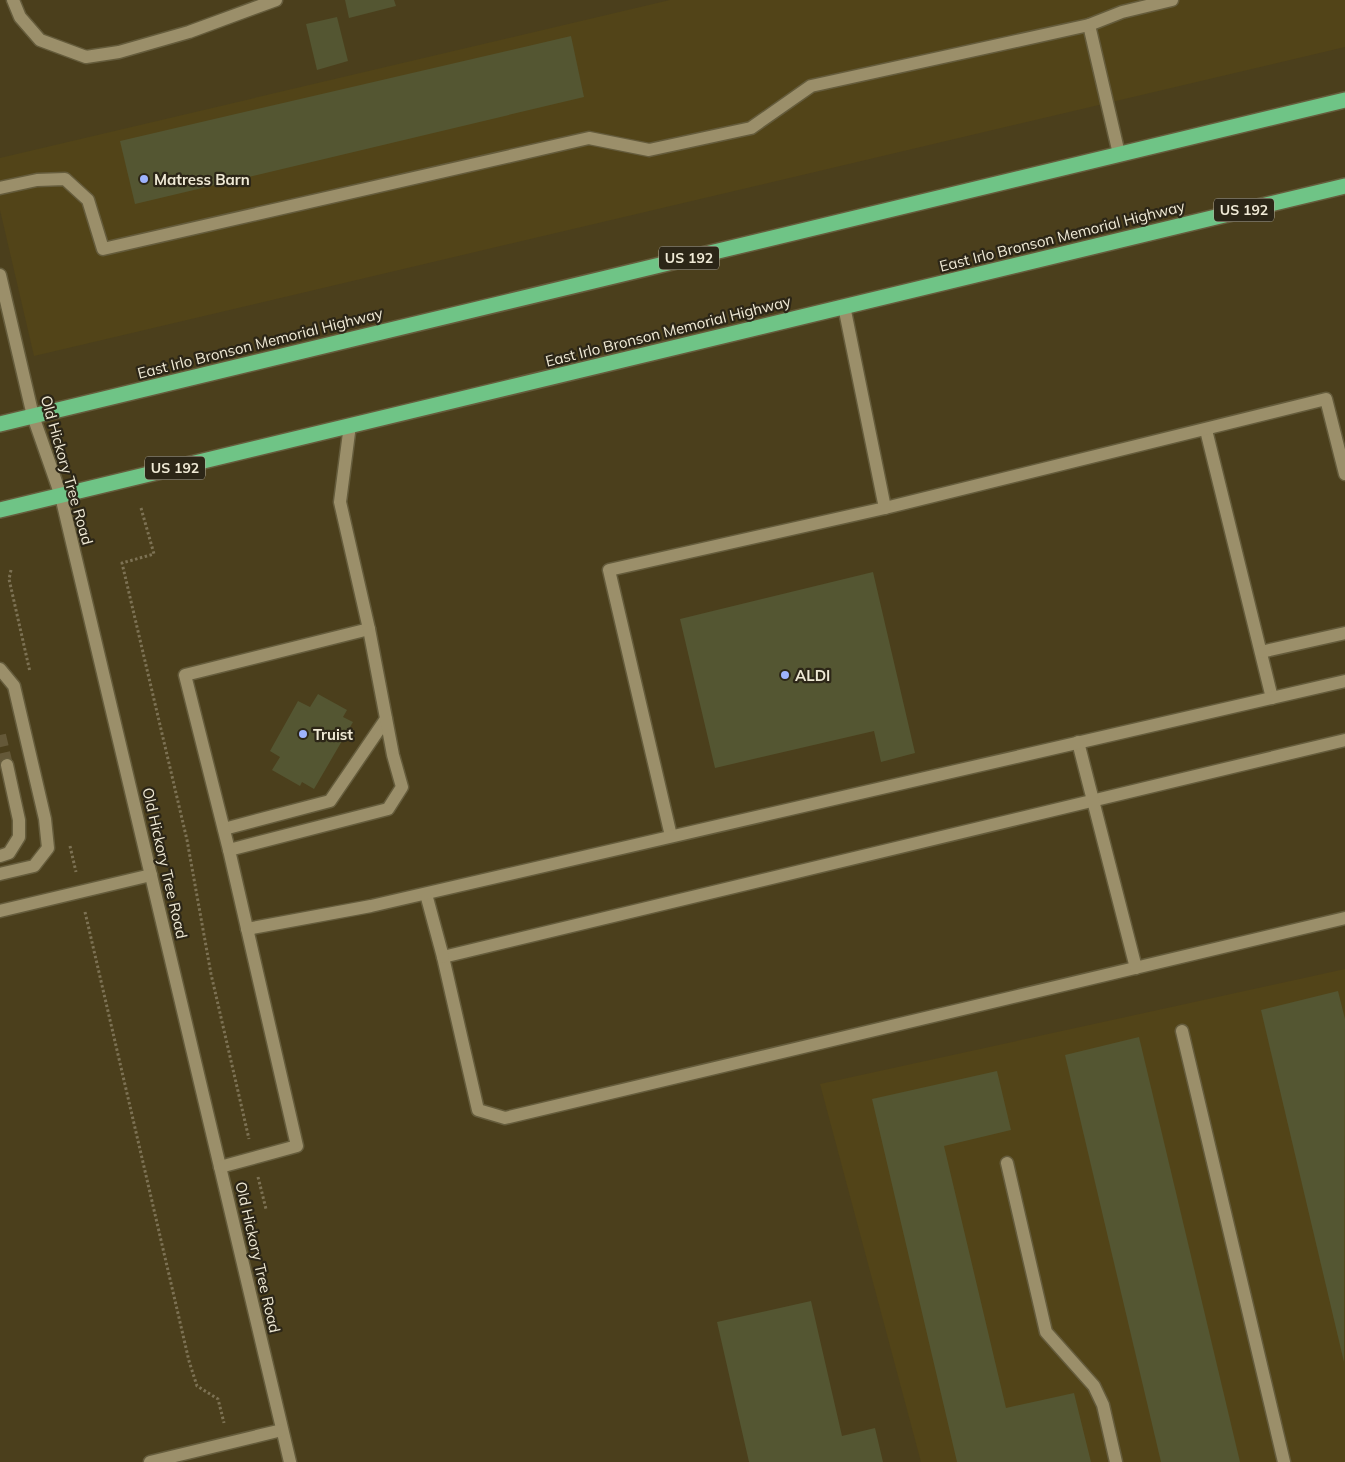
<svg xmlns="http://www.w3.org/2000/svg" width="1345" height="1462" font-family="Mulish,sans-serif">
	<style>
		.built { fill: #524418 }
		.building { fill: #545632 }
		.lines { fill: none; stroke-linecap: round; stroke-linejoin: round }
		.minor-tunnel { stroke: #645838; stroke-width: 12; stroke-dasharray: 12 6; stroke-linecap: butt }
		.minor-casing { stroke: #655c3c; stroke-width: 15 }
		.highway-casing { stroke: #655c3c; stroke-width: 18 }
		.path { stroke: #7d7254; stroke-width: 3; stroke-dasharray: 2.5 2.5; stroke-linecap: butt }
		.minor { stroke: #9b8f6a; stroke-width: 12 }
		.highway { stroke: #6fc486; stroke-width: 15 }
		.poi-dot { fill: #9eb3fd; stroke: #2c2617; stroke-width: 2 }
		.labels { text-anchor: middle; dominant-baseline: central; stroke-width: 4.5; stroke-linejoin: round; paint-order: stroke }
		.shield { fill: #2c2617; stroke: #b4ae9c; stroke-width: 1 }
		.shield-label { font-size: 14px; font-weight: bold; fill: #efe9d5 }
		.poi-label { font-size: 15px; font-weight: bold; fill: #efe9d5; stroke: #2c2617; text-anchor: start }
		.street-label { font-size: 15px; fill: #efe9d5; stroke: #2c2617 }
	</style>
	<rect width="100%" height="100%" fill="#4b3f1c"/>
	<!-- built -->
	<g class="built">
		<polygon points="670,0 1345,0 1345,47 34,356 0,210 0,158"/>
		<polygon points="1345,969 1345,1462 921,1462 820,1084"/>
	</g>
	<!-- building -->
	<g class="building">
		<polygon points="345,0 394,0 396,6 349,18"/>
		<polygon points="337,17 348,61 317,70 306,24"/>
		<polygon points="571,36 584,97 135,204 120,141"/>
		<polygon points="873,572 915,753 881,762 874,731 715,768 680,619"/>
		<polygon points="318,694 347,710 343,717 353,722 314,789 302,782 300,786 272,770 280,757 270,751 298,701 310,707"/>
		<polygon points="1338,991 1345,1019 1344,1362 1261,1010"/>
		<polygon points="1139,1037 1240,1462 1161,1462 1065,1055"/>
		<polygon points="997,1071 1011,1130 944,1146 1006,1408 1074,1393 1091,1462 957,1462 872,1099"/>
		<polygon points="811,1301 842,1436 875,1428 883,1462 749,1462 717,1322"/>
	</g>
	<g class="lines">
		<!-- minor-tunnel -->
		<polyline class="minor-tunnel" points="0,735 7,765"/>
		<defs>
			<g id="minor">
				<polyline points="13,0 20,17 40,40 86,57 119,52 189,32 276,0"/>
				<polyline points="1089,25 1119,154"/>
				<polyline points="0,188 37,180 65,179 88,200 103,249 589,138 649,150 751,128 811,86 1089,25 1122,12 1172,0"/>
				<polyline points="0,275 33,416 61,496 290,1462"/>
				<polyline points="1206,430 1272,698"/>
				<polyline points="885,508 1326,399 1345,474"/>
				<polyline points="1261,652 1345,633"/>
				<polyline points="0,669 14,686 45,819 48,848 34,866 0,874"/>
				<polyline points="1345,740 443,957 478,1110 505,1118 1345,918"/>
				<polyline points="1078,742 1136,968"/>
				<polyline points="224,829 330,801 386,719"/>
				<polyline points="671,836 609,570 885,508 844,306"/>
				<polyline points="229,850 185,675 369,629"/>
				<polyline points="0,856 9,853 19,837 19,820 7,765"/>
				<polyline points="426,894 443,957"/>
				<polyline points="0,911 151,875"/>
				<polyline points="247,929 371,906 1345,681"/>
				<polyline points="1182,1031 1284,1462"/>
				<polyline points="1007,1163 1046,1332 1094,1386 1103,1405 1116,1462"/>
				<polyline points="220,1167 297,1146 229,850 388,809 402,787 393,755 369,629 340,502 350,425"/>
				<polyline points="150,1462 282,1430"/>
			</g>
			<g id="highway">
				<polyline points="0,424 1345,100"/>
				<polyline points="0,510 1345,186"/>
			</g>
		</defs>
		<!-- minor casing -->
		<use href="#minor" class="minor-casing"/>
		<!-- highway casing -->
		<use href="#highway" class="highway-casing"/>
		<!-- path -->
		<g class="path">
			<polyline points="141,508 154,554 122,563 187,840 211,974 249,1139"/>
			<polyline points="11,570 9,579 30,672"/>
			<polyline points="70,846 76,872"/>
			<polyline points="85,912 189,1361 197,1386 218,1399 224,1423"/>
			<polyline points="258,1177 266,1209"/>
		</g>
		<!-- minor -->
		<use href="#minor" class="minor"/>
		<!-- highway -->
		<use href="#highway" class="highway"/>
	</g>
	<!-- markers -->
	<g class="poi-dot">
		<circle cx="144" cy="179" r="5"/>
		<circle cx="785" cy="675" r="5"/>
		<circle cx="303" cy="734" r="5"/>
	</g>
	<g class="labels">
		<!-- shield labels -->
		<g class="shield">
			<rect x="1214" y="198.5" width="60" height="23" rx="4"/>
			<rect x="659" y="246.5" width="60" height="23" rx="4"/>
			<rect x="145" y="456.5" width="60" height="23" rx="4"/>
		</g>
		<g class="shield-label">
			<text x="1244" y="210">US 192</text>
			<text x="689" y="258">US 192</text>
			<text x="175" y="468">US 192</text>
		</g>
		<!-- poi labels -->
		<g class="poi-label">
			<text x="154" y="179">Matress Barn</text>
			<text x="795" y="675">ALDI</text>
			<text x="313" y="734">Truist</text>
		</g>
		<!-- street labels -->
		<g class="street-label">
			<text transform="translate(1062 236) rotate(-14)">East Irlo Bronson Memorial Highway</text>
			<text transform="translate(668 331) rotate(-14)">East Irlo Bronson Memorial Highway</text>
			<text transform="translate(260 343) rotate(-14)">East Irlo Bronson Memorial Highway</text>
			<text transform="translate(67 470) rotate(74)">Old Hickory Tree Road</text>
			<text transform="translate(165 863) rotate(77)">Old Hickory Tree Road</text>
			<text transform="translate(258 1257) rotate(77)">Old Hickory Tree Road</text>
		</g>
	</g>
</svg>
